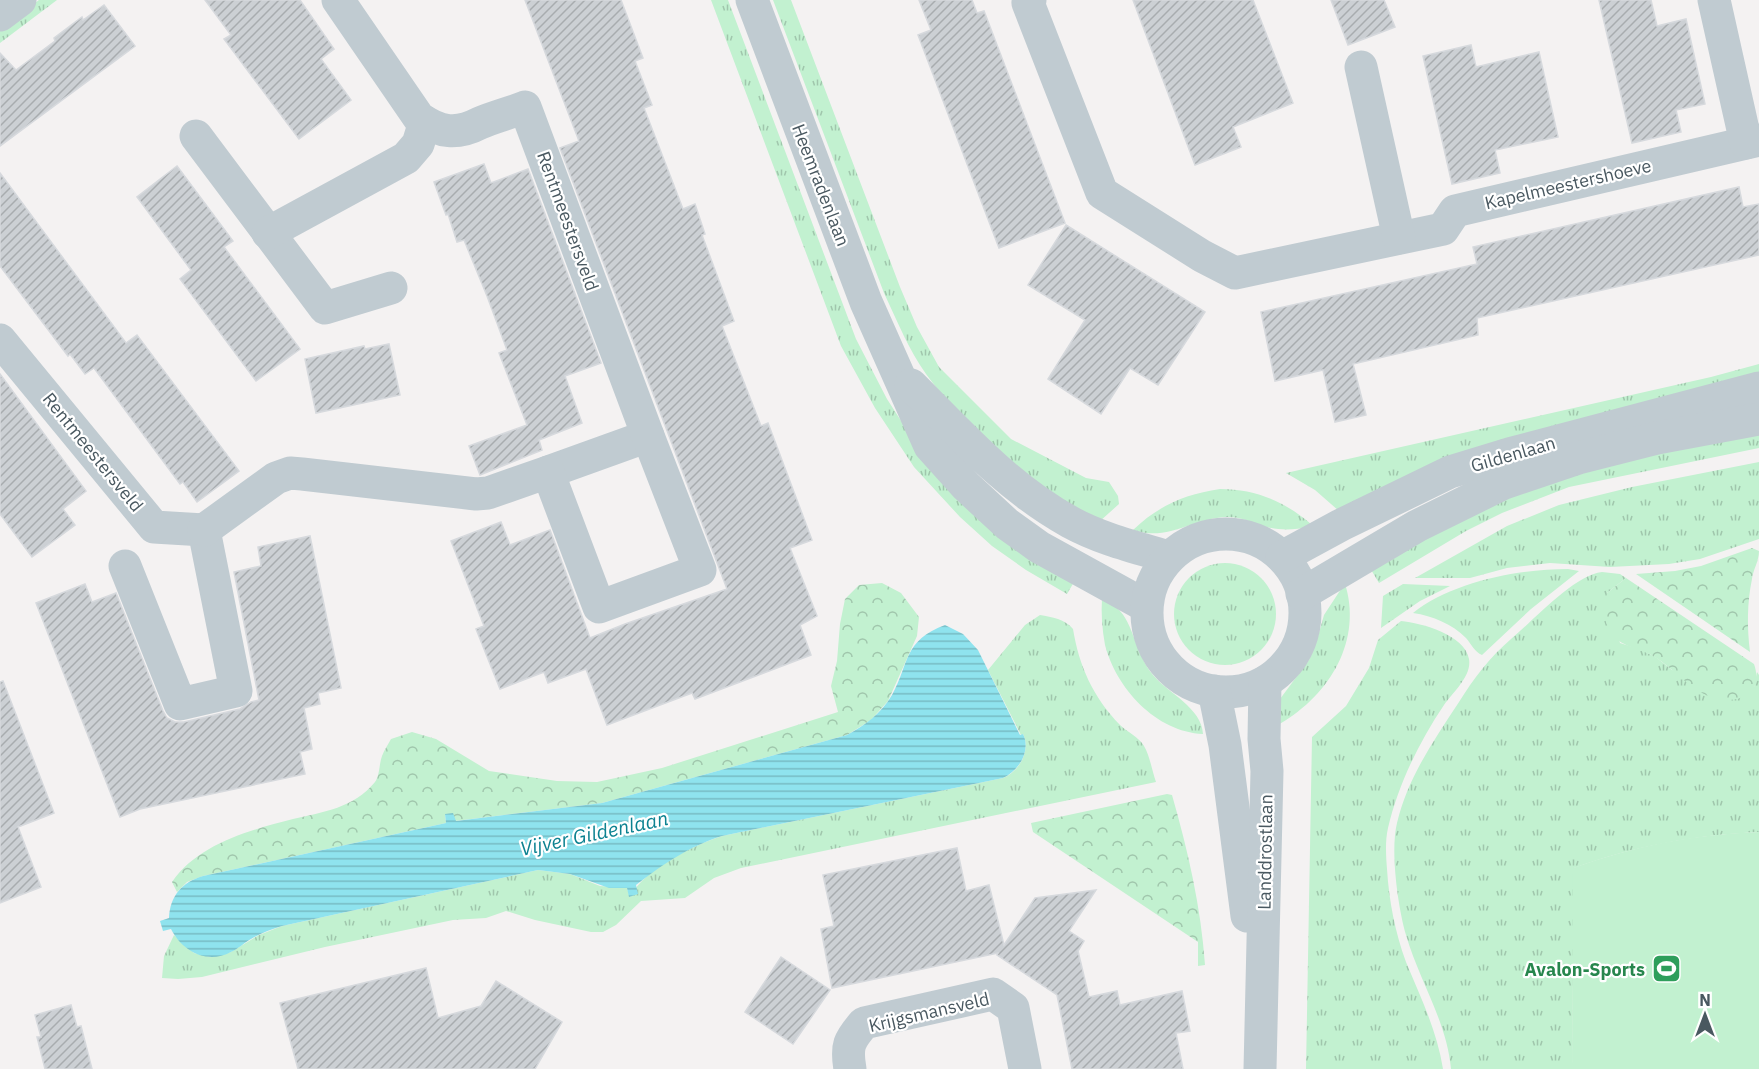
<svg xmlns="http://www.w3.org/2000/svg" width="1759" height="1069" font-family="'IBM Plex Sans',sans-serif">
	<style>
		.grass { fill: url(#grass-tufts) }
		.forest { fill: url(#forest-crowns) }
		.pitch { fill: #c2f1d0 }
		.water { fill: url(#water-rules) }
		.building { fill: url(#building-hatch); stroke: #d6d9dd; stroke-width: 1.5 }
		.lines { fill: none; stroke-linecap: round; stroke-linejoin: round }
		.minor { stroke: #c0cbd1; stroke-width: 33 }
		.tertiary { stroke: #c0cbd1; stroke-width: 33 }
		.labels { text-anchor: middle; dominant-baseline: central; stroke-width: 4.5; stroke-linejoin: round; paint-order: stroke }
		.street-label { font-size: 18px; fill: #495860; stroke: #fff }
		.leisure-label { font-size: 18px; font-weight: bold; fill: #27864d; stroke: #fff; text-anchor: end }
		.water-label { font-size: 20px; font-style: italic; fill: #0c8291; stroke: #fff }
	</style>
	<defs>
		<pattern id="grass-tufts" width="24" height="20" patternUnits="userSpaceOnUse" patternTransform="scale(1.5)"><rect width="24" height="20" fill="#c2f1d0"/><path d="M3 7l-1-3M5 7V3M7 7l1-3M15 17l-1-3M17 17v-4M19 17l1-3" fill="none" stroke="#a0c6ac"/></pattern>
		<pattern id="forest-crowns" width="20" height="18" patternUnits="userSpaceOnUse" patternTransform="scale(1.5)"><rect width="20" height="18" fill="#c2f1d0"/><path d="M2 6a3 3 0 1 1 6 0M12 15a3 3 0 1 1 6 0" fill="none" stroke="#a0c6ac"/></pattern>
		<pattern id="water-rules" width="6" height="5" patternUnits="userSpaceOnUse" patternTransform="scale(1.5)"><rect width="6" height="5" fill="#8fe3ee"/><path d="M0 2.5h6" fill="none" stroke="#77bbc4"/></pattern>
		<pattern id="building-hatch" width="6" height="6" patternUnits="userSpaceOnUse" patternTransform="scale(1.5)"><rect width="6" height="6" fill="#ccd0d4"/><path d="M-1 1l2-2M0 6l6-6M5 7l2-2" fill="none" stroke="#a8acaf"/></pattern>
	</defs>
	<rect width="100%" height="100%" fill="#f4f2f2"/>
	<!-- grass -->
	<g class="grass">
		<polygon points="39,0 57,0 0,43 0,29"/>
		<polygon points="711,0 728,0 856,339 887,399 925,458 1074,582 1067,594 1026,570 992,546 960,517 914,467 875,408 841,346"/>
		<path d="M773 0H791L900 287 917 327 939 367 1011 439 1086 478 1109 482 1118 496 1119 504 1099 522C1030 488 971 436 926 374 909 350 897 321 884 293Z"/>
		<polygon points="1759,364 1759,378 1339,511 1315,490 1286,473 1711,377"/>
		<polygon points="1759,431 1759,448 1569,487 1502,513 1466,531 1379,583 1370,568 1544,478"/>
		<polygon points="1759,462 1759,539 1700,559 1669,564 1610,567 1550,563 1507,568 1470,578 1415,578 1507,526 1559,505 1632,487"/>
		<path d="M1220 489C1255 489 1284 501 1311 524L1309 527C1294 530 1279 531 1263 526 1252 522 1240 517 1227 517 1192 518 1168 542 1133 530 1158 506 1185 494 1220 489Z"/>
		<circle cx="1225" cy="614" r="51"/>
		<path d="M1568 569 1579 571 1531 609 1482 655C1475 652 1471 644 1466 638 1452 624 1433 616 1413 613 1452 582 1519 569 1568 569Z"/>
		<path d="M1602 572 1620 574 1626 578 1607 593 1620 643 1642 650 1657 658 1672 670 1754 687 1757 672 1759 675V832C1695 835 1634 846 1574 868L1572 1069H1451C1447 1022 1419 980 1406 935 1398 907 1390 851 1397 823 1408 777 1434 740 1459 702 1474 678 1490 657 1511 639 1533 621 1574 575 1602 572Z"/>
		<polygon points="1403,584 1450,586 1420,601 1381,628 1383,596"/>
		<path d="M1343 586 1346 587C1362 645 1326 699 1276 726L1280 699 1309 660 1317 640 1324 615Z"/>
		<path d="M1102 598C1107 601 1113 604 1118 609 1133 622 1136 655 1153 675 1168 693 1202 708 1203 734 1156 732 1116 688 1105 645 1102 629 1101 613 1102 598Z"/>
		<path d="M1040 615C1052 617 1065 619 1073 629 1079 666 1093 697 1120 725 1127 732 1139 737 1144 746 1150 756 1152 771 1156 782L741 868 714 878 685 898 641 901 616 925 603 932H591L535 920 506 911 486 918 453 920 325 947 202 977 178 979 162 978 164 956 174 935 194 953 210 957 231 952 259 935 282 926 538 870 570 874 600 886 627 888 630 897C645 868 692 846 722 836L1003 778C1020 771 1031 750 1023 734L1021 735 988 670 1025 625Z"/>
		<path d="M1401 621C1422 623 1465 635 1469 659 1472 676 1453 692 1444 705 1419 742 1398 785 1388 828 1385 841 1386 856 1387 869 1389 901 1395 932 1406 962 1421 998 1437 1031 1443 1069H1306L1312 737 1346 706 1369 668 1378 640Z"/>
	</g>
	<!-- forest -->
	<g class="forest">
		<path d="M1752 548 1759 551C1759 561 1753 570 1752 579 1747 603 1747 627 1750 652L1636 574 1675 571 1701 566Z"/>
		<path d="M1626 578 1754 664C1757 673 1758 682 1752 690 1747 696 1744 697 1737 699 1703 706 1683 676 1658 659 1641 647 1619 649 1609 629 1602 617 1605 606 1607 593Z"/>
		<path d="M882 583 901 593 919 617 917 636 888 701 871 720 847 735 602 803 455 821 445 814 446 823 203 876 187 882 177 892 172 882C198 844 250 830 293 819 323 812 354 808 375 782 380 775 379 764 382 756 384 750 388 745 391 739L412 732 436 739 489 771 557 781 597 782 662 768 838 712 831 686 837 661 840 624 845 599 859 585Z"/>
		<path d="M1167 794 1172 795C1188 851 1201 907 1205 965L1198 966V942L1033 832 1031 823Z"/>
	</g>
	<!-- pitch -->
	<path class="pitch" d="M1759 832V1069H1572L1573 868C1633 846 1695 834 1759 832Z"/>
	<!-- water -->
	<path class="water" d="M945 625 963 634 978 650 1020 735 1023 734C1031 750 1020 770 1003 778L722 836C688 847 665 863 636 885L638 894 629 897 627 888H609L570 874 538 870 282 926C272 929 261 933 251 939 244 943 238 949 231 952 207 965 182 951 171 929L163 931 160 921 169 918C170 896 182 882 203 876L446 823 445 814 453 813 456 821 602 803 847 735C865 725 881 714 892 695 910 662 903 641 945 625Z"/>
	<!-- building -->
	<g class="building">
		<polygon points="205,0 300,0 334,49 321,59 351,100 299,139 224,39 231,35"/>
		<polygon points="525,0 621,0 643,58 635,61 652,105 644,108 683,209 695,204 705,234 702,235 734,321 722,326 761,426 768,423 812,540 790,548 817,616 800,625 811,655 695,699 692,693 607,725 586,669 548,683 544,672 500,689 476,629 484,626 451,541 501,522 510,545 550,530 590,638 625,624 727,589 560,148 579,141"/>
		<polygon points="919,0 972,0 977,13 984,11 1065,223 999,248 918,35 931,30"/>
		<polygon points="1133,0 1253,0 1293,103 1233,127 1241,147 1195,165"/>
		<polygon points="1331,0 1384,0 1395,27 1348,45"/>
		<polygon points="1599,0 1651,0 1657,26 1686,19 1705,104 1676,110 1681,132 1632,143"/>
		<polygon points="104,5 135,46 0,146 0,53 16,70 55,41 54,38 82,17 83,20"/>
		<polygon points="1471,45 1476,67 1539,52 1558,137 1495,150 1500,173 1452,184 1423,56"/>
		<polygon points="484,164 491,183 528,169 601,363 565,376 582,423 539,440 542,450 480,475 469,446 527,425 499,353 507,350 487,296 464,240 457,242 448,214 446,215 434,182"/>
		<polygon points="177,166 233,241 224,247 300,349 256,381 180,279 191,270 137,197"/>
		<polygon points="0,173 126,343 137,335 239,471 197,502 183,482 180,484 94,368 85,374 70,354 68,356 0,266"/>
		<polygon points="1739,187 1743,207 1759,204 1759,255 1477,318 1478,335 1353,364 1366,415 1335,422 1323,370 1275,381 1261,312 1477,264 1473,247"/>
		<polygon points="1066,225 1205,312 1158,385 1130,368 1101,414 1048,379 1085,320 1028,285"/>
		<polygon points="389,344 400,395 316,413 305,359 364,346 365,349"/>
		<polygon points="0,374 86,491 63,509 75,525 32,557 0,514"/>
		<polygon points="310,536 341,688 318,693 320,704 304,708 312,749 300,752 305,774 140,809 120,817 36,603 85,584 92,602 116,593 163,711 167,718 175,722 184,722 240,709 251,702 259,700 234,572 261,566 258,547"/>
		<polygon points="3,681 54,813 18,827 41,887 0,903 0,682"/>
		<polygon points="957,848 966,891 989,885 1004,945 1035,898 1096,890 1069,931 1084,941 1078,951 1089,997 1117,991 1120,1005 1182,991 1190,1031 1176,1033 1183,1069 1072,1069 1057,995 997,955 998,953 832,988 821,929 834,926 823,875"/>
		<polygon points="781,957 830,990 793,1044 745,1012"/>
		<polygon points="426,968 438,1018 481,1006 496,981 562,1022 535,1069 298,1069 280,1003"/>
		<polygon points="71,1005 77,1027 81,1026 92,1069 45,1069 37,1037 41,1037 35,1015"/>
	</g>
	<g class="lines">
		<!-- minor -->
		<g class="minor">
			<polyline points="1030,0 1028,3 1102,193 1202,256 1235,273 1443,229 1455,211 1759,140"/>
			<polyline points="1714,0 1746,143"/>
			<polyline points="0,15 20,0"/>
			<polyline points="1361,67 1399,238"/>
			<polyline points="196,136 325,308 391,288"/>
			<polyline points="268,233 406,158 418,144 425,122"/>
			<polyline points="0,340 154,527 204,530 236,691 180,704 125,566"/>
			<polyline points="548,472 648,436"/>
			<path d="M204 530 276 478 290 473 302 474 476 494 488 493 548 472 599 607 700 570 648 436 525 107C510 113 494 117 480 123 457 135 440 133 419 118L338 0"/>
			<path d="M850 1069C846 1046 849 1040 864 1023L993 994 1013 1008 1025 1069"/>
		</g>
		<!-- tertiary -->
		<g class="tertiary">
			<polyline points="752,0 866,302 930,446 966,486 1007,524 1039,547 1146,606"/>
			<path d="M911 385C961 435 1007 487 1070 522 1101 539 1135 547 1169 557"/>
			<circle cx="1226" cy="613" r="79"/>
			<polyline points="1282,557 1341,525 1450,472 1509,454 1759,388"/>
			<polyline points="1302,594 1417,526 1504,483 1578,458 1657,438 1759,419"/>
			<polyline points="1214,691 1225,745 1247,916"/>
			<polyline points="1260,1069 1267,771 1264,739 1265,682"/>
		</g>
	</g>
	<!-- icons -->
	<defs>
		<symbol id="stadium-square" viewBox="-11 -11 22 22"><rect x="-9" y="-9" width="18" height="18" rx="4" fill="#2e9e5b" stroke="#fff"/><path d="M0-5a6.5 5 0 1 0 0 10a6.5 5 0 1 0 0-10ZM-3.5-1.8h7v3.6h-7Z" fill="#fff"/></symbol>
	</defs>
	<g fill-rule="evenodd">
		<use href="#stadium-square" x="1650" y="952" width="33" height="33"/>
	</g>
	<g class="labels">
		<!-- street labels -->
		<g class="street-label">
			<text transform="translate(1568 184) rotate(-13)">Kapelmeestershoeve</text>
			<text transform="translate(821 185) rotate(69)">Heemradenlaan</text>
			<text transform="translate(568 221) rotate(70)">Rentmeestersveld</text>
			<text transform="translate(93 452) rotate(51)">Rentmeestersveld</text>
			<text transform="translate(1513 454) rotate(-16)">Gildenlaan</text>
			<text transform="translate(1265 852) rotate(-89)">Landdrostlaan</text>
			<text transform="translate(929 1012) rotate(-13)">Krijgsmansveld</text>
		</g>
		<!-- leisure labels -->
		<g class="leisure-label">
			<text x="1645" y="969">Avalon-Sports</text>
		</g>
		<!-- water labels -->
		<g class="water-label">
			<text transform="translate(594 833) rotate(-12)">Vijver Gildenlaan</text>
		</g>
	</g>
	<!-- north arrow -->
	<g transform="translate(1705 1015)" stroke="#ffffff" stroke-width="4.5" paint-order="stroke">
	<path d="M0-4.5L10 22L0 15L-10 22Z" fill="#495860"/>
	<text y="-9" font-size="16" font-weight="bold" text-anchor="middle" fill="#495860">N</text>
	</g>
</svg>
